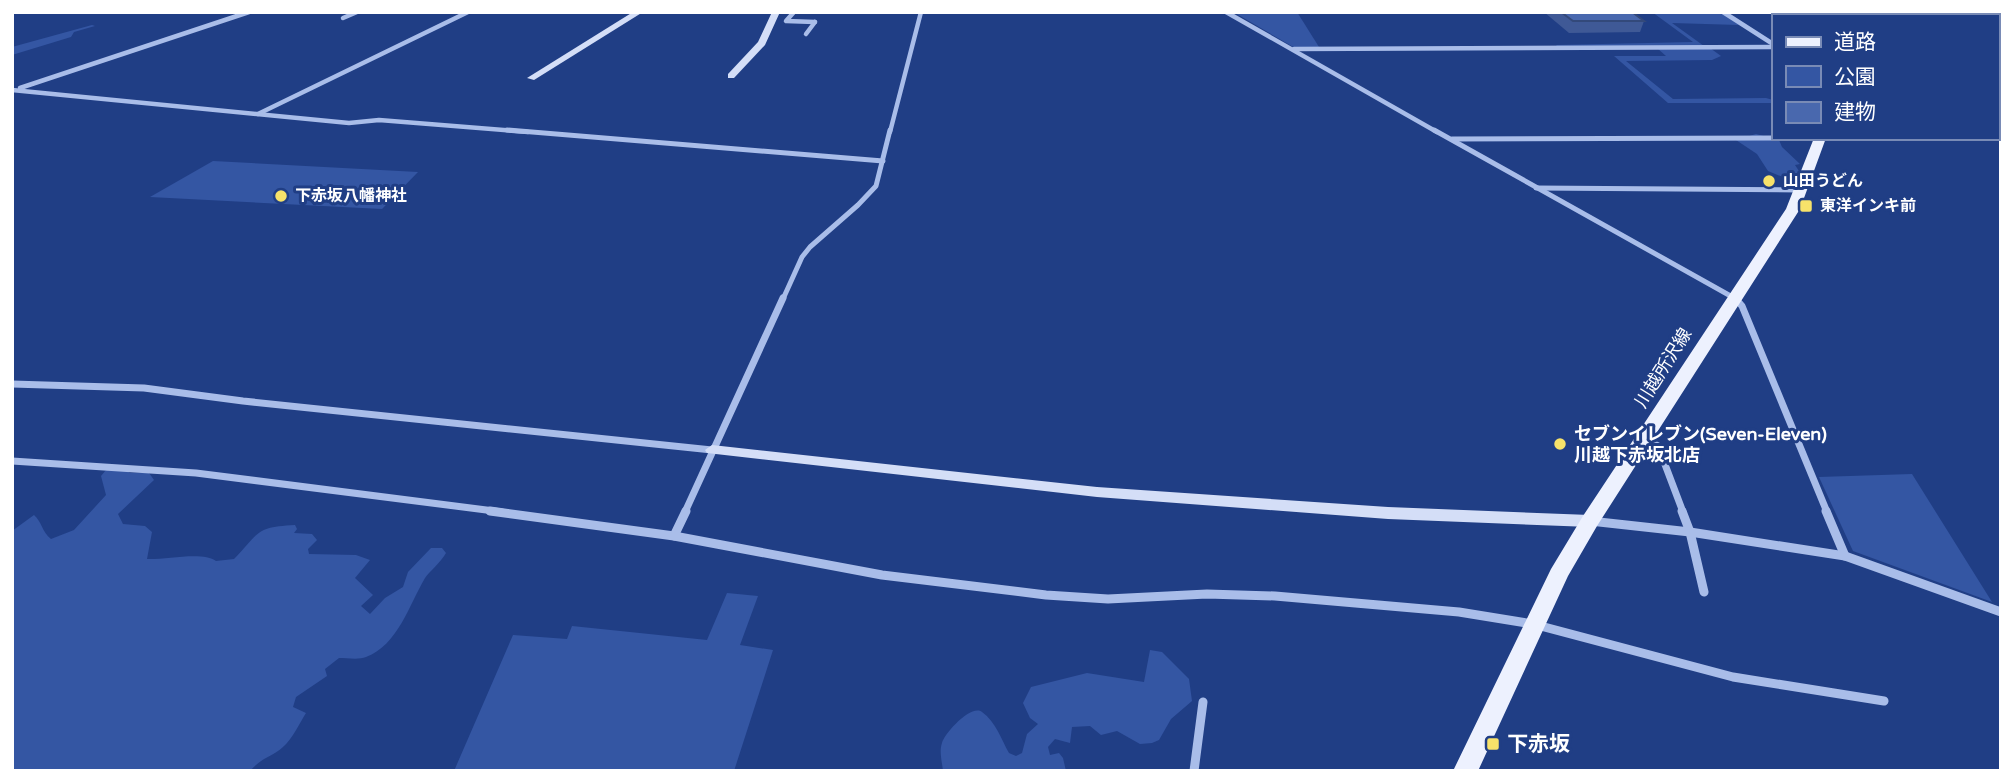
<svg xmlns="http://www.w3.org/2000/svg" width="2013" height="783" font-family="'Varela Round','Noto Sans JP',sans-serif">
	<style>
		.green { fill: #3456a3 }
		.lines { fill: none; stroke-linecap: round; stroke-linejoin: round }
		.street-far3 { stroke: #a9bde9; stroke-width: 4.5 }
		.street-far2 { stroke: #a9bde9; stroke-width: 5 }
		.street-far1 { stroke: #a9bde9; stroke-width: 7 }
		.street { stroke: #a9bde9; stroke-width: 9 }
		.secondary { fill: #d4def7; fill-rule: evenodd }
		.primary { fill: #edf1fe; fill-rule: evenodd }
		.wall { fill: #3f5996 }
		.building { fill: #4968ae; stroke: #33497a; stroke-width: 2 }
		.poi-dot { fill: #f7e26a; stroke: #203e85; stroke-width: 2.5 }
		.labels { text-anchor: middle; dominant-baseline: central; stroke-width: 6; stroke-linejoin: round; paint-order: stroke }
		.far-poi-label { font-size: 16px; font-weight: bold; fill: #fff; stroke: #203e85; text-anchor: start }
		.street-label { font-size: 18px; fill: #fff; stroke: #203e85 }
		.poi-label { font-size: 18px; font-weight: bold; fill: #fff; stroke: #203e85; text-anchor: start }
		.near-poi-label { font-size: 21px; font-weight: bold; fill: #fff; stroke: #203e85; text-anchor: start }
	</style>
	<rect width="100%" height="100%" fill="#203e85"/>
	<!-- green -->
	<g class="green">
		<polygon points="1297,12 1319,47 1295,48 1235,13"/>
		<polygon points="1652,12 1720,12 1739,25 1672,23 1704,46 1558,47 1556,45 1693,42"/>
		<polygon points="92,25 95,26 74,32 71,37 12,55 12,47"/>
		<polygon points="1657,48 1710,48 1721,56 1712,60 1626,61 1673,99 1766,98 1773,100 1773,103 1668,103 1614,56 1666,56"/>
		<polygon points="1756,134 1779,140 1782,147 1800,164 1795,165 1801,174 1795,182 1768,171 1757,154 1736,140"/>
		<polygon points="213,161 418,172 382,209 150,197"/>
		<path d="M123 469 130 473H149L154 480 118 514 123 524 145 526 152 532 147 559C165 560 203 551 216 561L234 559C260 533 254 527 295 525L297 529 294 533 312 534 317 540 308 549 309 554 356 555 370 560 355 578 373 595 361 606 370 614 385 598 403 587 408 572 431 548H442L446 553C440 563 430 571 425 578 409 605 398 645 366 657 359 660 347 658 339 658L325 669 327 676 296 697 293 707 306 713C299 724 293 738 283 747 272 757 262 757 250 771H12V531L34 515C42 522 42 532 51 539L74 530 106 495 101 476 106 470Z"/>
		<polygon points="1912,474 1992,602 1853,551 1819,477"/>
		<polygon points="727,593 758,596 740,645 773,650 734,771 454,771 513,635 567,639 572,626 707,640"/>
		<path d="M1150 650 1162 652 1189 679 1192 701 1171 719 1159 740 1152 743 1140 744 1117 731 1101 735 1090 726 1072 727 1070 743 1055 739 1048 747 1050 755 1059 753 1063 758 1066 771H943C942 762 939 751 942 743 945 733 971 704 982 712 996 722 1001 739 1009 753L1016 756 1022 753 1027 734 1038 724 1030 718 1023 703 1031 687 1087 673 1144 682Z"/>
	</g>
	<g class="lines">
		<!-- street-far3 -->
		<g class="street-far3">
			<polyline points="794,12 786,21 815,22"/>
			<polyline points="1226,12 1437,132"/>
			<polyline points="1723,12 1773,44"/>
			<polyline points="1800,12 1806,16"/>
			<polyline points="1997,12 2001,14"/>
			<polyline points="343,18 357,12"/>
			<polyline points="806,34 815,22"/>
			<polyline points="1997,47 2001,47"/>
			<polyline points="1294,49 1773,47"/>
			<polyline points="1997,85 2001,85"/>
			<polyline points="20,88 249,12"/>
			<polyline points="12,90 349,123 379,120 528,132"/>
			<polyline points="258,114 468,12"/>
			<polyline points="890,132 921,12"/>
		</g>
		<!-- street-far2 -->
		<g class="street-far2">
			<polyline points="507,130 883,161"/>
			<polyline points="1434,130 1736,299"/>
			<polyline points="1452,139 1773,138"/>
			<polyline points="1536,188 1801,190"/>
			<polyline points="783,299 802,257 810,247 858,205 876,186 890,130"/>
		</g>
		<!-- street-far1 -->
		<g class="street-far1">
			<polyline points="1735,298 1742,306 1827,512"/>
			<polyline points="12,384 144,388 243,401 712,450"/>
			<polyline points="1644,439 1658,446 1683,512"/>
			<polyline points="12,461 196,473 502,512"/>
			<polyline points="685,512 783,298"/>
		</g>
		<!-- street -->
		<g class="street">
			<polyline points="490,511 674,536 882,575 1046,595 1108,599 1207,594 1275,596 1459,612 1533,624 1733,677 1884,701"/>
			<polyline points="1682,511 1690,532 1704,592"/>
			<polyline points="1826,511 1845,556"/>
			<polyline points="1590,521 1690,532 1845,556 2001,612"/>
			<polyline points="674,536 686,511"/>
			<polyline points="1194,771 1203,702"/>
		</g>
		<!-- secondary -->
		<g class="secondary">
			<polygon points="633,12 643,12 534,80 527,78"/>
			<polygon points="772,12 780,12 765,45 734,78 728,78 728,74 758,42"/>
			<polygon points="712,445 1097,487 1388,507 1590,515 1596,517 1598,521 1596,525 1590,527 1388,519 1097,497 707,453 705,450"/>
		</g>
		<!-- primary -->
		<g class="primary">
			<polygon points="1854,12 1864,12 1863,16 1853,16"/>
			<polygon points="1814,138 1826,138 1800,209 1597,526 1568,576 1478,771 1453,771 1551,569 1583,516 1786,209"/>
		</g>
	</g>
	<!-- wall -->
	<polygon class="wall" points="1544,12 1632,12 1644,21 1640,32 1569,33"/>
	<!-- building -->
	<polygon class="building" points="1561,12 1632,12 1644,21 1573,21"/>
	<!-- markers -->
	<g class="poi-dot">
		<circle cx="1769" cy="181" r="7"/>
		<circle cx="281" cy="196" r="7"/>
		<rect x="1799" y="199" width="14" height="14" rx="3.5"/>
		<circle cx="1560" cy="444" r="7"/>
		<rect x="1486" y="737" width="14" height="14" rx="3.5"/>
	</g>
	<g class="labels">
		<!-- far-poi labels -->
		<g class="far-poi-label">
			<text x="1783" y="181">山田うどん</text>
			<text x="295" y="196">下赤坂八幡神社</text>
			<text x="1820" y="206">東洋インキ前</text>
		</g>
		<!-- street labels -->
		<g class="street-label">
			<text transform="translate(1663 368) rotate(-58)">川越所沢線</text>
		</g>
		<!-- poi labels -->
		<g class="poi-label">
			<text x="1574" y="434">セブンイレブン(Seven-Eleven)<tspan x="1574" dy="21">川越下赤坂北店</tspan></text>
		</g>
		<!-- near-poi labels -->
		<g class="near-poi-label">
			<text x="1507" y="744">下赤坂</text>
		</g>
	</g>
	<!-- border -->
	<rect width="2013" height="783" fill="none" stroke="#ffffff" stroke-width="28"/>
	<!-- legend -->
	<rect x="1772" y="14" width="228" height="126" fill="#203e85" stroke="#798bb6" stroke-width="2"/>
	<rect x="1786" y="37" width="35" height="10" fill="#edf1fe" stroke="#798bb6" stroke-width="2"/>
	<text x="1834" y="49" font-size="21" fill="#ffffff">道路</text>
	<rect x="1786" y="66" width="35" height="21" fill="#3456a3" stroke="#798bb6" stroke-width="2"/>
	<text x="1834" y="84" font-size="21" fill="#ffffff">公園</text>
	<rect x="1786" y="102" width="35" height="21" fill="#4968ae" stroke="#798bb6" stroke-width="2"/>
	<text x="1834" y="119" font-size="21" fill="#ffffff">建物</text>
</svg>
